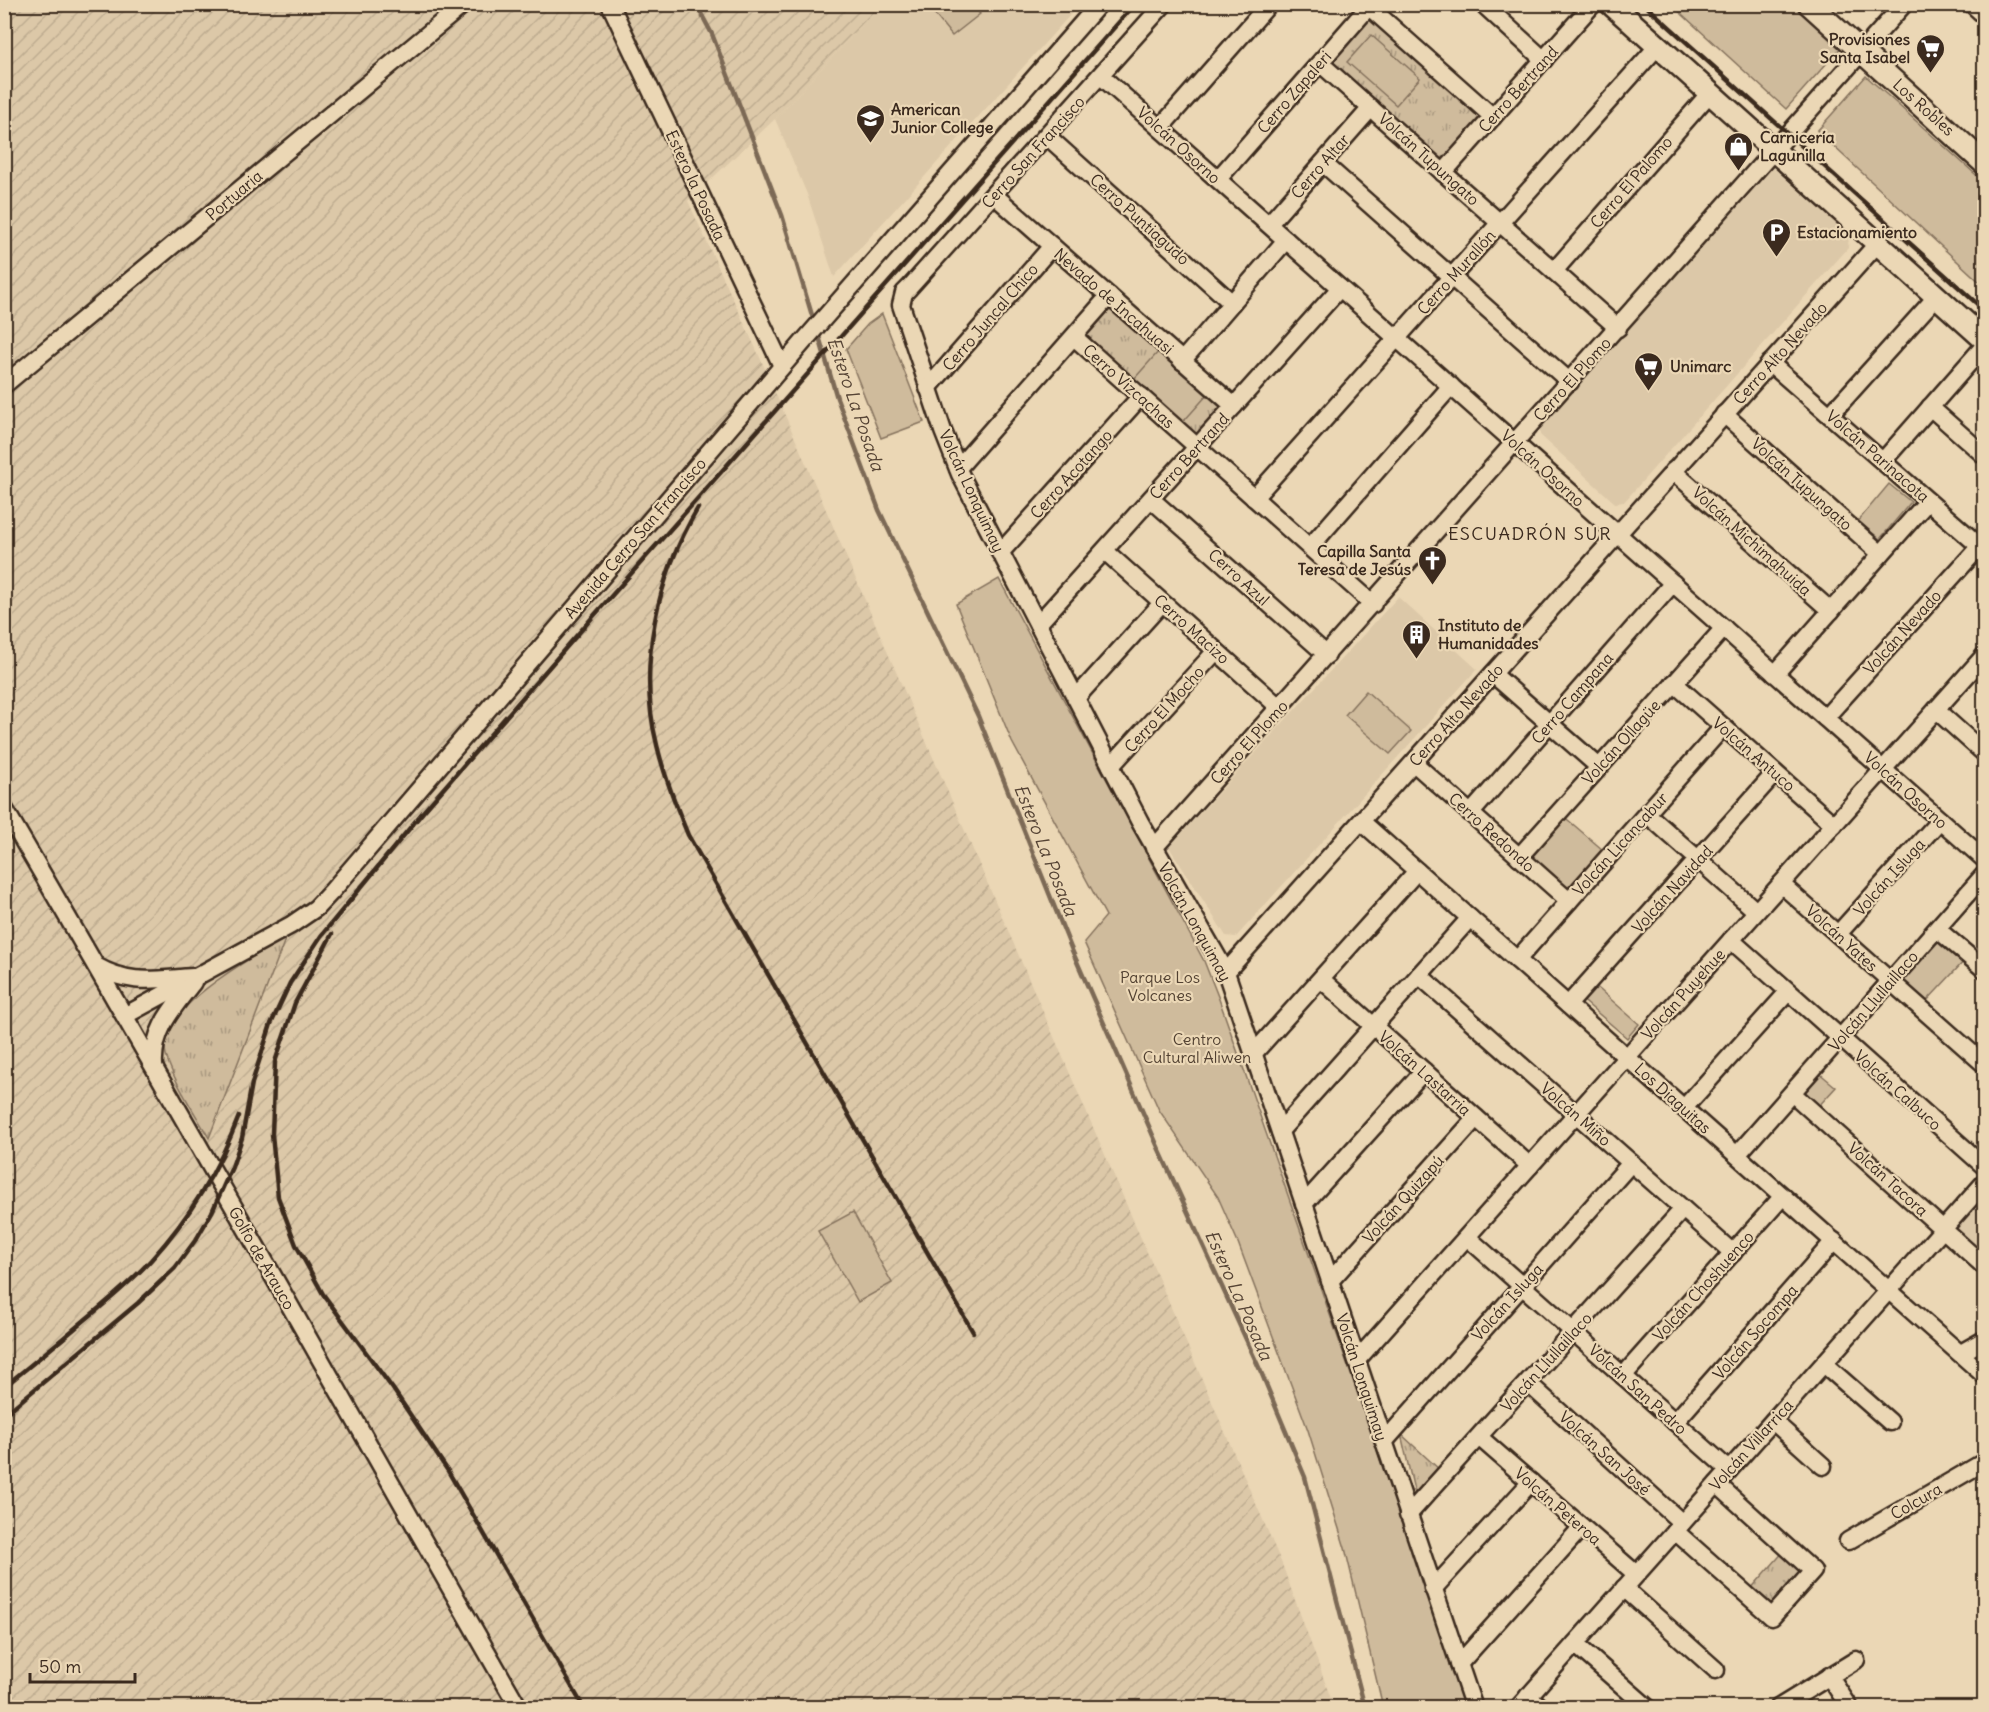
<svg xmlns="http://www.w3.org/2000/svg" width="1989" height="1712" font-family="Delius,sans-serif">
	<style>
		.built { fill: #dcc8a8 }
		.industrial { fill: url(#industrial-furrows) }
		.grass { fill: url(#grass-tufts); stroke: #85725d; stroke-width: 1.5 }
		.park { fill: #cfbb9c; stroke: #85725d; stroke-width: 1.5 }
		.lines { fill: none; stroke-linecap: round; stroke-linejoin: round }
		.stream { stroke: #7b6955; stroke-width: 4.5 }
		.minor-casing { stroke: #3b2a1e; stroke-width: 21 }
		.major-casing { stroke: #3b2a1e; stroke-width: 26 }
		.minor { stroke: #ebd7b5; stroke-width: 16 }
		.major { stroke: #ebd7b5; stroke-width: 21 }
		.rail { stroke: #3b2a1e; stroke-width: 4.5 }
		.labels { text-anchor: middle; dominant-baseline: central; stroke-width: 4.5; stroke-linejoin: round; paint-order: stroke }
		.poi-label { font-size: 16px; font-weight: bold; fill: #3b2a1e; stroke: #ebd7b5; text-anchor: start }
		.street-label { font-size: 16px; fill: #3b2a1e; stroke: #ebd7b5 }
		.park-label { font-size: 16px; fill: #514031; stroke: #ebd7b5 }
		.water-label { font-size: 18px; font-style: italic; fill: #564435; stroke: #ebd7b5 }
		.neighbourhood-label { font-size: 18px; letter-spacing: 1.5px; fill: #3b2a1e; stroke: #ebd7b5 }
	</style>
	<defs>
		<pattern id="industrial-furrows" width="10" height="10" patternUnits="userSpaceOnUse" patternTransform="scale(1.5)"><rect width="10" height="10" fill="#dcc8a8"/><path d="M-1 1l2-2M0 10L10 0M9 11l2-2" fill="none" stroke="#beac90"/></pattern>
		<pattern id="grass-tufts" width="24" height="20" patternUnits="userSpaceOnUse" patternTransform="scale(1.5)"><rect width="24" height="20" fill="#cfbb9c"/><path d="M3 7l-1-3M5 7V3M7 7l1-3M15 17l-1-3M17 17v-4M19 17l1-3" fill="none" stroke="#a9987f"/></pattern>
	</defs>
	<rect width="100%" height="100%" fill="#ebd7b5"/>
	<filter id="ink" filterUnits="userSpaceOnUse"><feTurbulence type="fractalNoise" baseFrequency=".0167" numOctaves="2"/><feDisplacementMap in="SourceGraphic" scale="12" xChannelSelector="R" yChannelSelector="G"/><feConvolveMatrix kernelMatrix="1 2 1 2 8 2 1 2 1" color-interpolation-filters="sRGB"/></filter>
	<g filter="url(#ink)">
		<!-- built -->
		<g class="built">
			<polygon points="880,5 1079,5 834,277 807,194 775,119"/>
			<polygon points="1773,168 1849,235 1848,248 1624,502 1615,503 1540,435 1540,427"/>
			<polygon points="1398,597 1477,669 1236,937 1226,936 1169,847"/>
			<polygon points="1984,1195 1984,1258 1954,1231"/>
		</g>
		<!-- industrial -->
		<polygon class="industrial" points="5,5 880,5 775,119 688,201 762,362 1282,1564 1334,1707 5,1708"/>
		<!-- grass -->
		<g class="grass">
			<polygon points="1365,19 1373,19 1481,113 1481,121 1448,158 1437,159 1330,67 1329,59"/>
			<polygon points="1113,309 1223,404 1224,411 1195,438 1087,341 1086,333 1106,310"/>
			<path d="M286 937 209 1138C197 1116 166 1070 165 1048 162 1006 254 956 286 937Z"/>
			<polygon points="1401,1434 1441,1471 1416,1499"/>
			<polygon points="1785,1550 1808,1571 1772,1611 1749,1591"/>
		</g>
		<!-- park -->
		<g class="park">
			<polygon points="927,5 972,5 980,14 952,36"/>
			<polygon points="1672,5 1797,5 1843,45 1786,109"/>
			<polygon points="1371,35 1420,78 1396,105 1347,62"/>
			<polygon points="1866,76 1984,182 1984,286 1817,131"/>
			<polygon points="882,314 924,422 881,438 846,349 868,324"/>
			<polygon points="1159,351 1208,394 1183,422 1134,379"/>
			<polygon points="1889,484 1911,502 1880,539 1858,521"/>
			<polygon points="999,579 1204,961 1219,999 1361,1403 1465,1707 1383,1707 1345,1548 1308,1430 1237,1240 1218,1197 1159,1110 1084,942 1106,916 1012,742 956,604"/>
			<polygon points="1366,691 1411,731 1390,754 1345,715"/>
			<polygon points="1561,814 1603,850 1570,888 1561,888 1531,861 1530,848"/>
			<polygon points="1935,938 1965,960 1925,1003 1901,981"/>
			<polygon points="1592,983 1639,1024 1627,1038 1579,997"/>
			<polygon points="1818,1072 1836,1087 1816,1109 1798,1094"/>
			<polygon points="853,1212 892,1283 858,1302 818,1231"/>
		</g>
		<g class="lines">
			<!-- stream -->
			<g class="stream">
				<polyline points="696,4 712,34 782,215 814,322"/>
				<polyline points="818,333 837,398 879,510 978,716 1071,948 1158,1147 1261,1372 1305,1477 1365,1708"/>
			</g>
			<defs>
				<g id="minor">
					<polyline points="610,4 782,366"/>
					<polyline points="1164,4 909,288 904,293 901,305 943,431 960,474 1140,822 1226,972 1474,1708"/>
					<polyline points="1366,4 1493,117"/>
					<polyline points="1483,4 1544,60"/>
					<polyline points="1972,4 1984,15"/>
					<polyline points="1320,63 1618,328"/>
					<polyline points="1101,76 1984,859"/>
					<polyline points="1160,128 1269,4"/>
					<polyline points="1047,136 1232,303"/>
					<polyline points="1323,163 1570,382"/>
					<polyline points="1443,173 1593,4"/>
					<polyline points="1218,179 1371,4"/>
					<polyline points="994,195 1234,406"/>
					<polyline points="1269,224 1371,108"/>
					<polyline points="1554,271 1709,94"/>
					<polyline points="1074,337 1373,604"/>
					<polyline points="1182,361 1286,240"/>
					<polyline points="1770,363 1984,550"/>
					<polyline points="4,385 464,4"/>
					<polyline points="928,388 1052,246"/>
					<polyline points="1930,407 1984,455"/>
					<polyline points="1724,414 1881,554"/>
					<polyline points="1830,415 1937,296"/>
					<polyline points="1883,461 1984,346"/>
					<polyline points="958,468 1109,296"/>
					<polyline points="1673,471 1831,611"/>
					<polyline points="1254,498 1657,47"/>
					<polyline points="1151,499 1327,655"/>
					<polyline points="1310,547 1451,386"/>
					<polyline points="1105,551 1280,708"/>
					<polyline points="1000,553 1141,396"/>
					<polyline points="1038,624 1340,288"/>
					<polyline points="1493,674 1599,767"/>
					<polyline points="1775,674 1928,501"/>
					<polyline points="1674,683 1834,825"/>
					<polyline points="1076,698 1162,603"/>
					<polyline points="1936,710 1984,753"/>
					<polyline points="1825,718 1980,546"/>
					<polyline points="1414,763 1569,901"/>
					<polyline points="1111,766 1216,651"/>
					<path d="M4 808C179 1107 347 1408 519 1708"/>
					<polyline points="1471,813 1673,583"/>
					<polyline points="1647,814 1756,911"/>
					<polyline points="1362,822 1984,1375"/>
					<polyline points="1154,848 1904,4"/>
					<polyline points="1519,857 1724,628"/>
					<polyline points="1781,884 1984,1064"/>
					<polyline points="1937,929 1984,969"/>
					<polyline points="1838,934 1940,820"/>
					<polyline points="1731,940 1984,1166"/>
					<polyline points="1517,960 1723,727"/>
					<path d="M96 966C131 986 156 979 193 977"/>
					<polyline points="1226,972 1878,243"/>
					<polyline points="1419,975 1733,1253"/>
					<polyline points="1321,979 1530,1166"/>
					<polyline points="1568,1005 1775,773"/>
					<polyline points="126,1015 291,925 316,908 332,891 804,341 1099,4"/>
					<polyline points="1254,1053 1417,871"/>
					<path d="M154 1065C152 1030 173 1008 193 982"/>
					<polyline points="1792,1093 1984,1266"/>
					<polyline points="1684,1108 1788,992"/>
					<polyline points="1280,1131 1470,918"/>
					<polyline points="1737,1155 1984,875"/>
					<polyline points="1304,1204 1424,1071"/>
					<polyline points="1467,1237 1729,1470"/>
					<polyline points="1330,1281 1476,1118"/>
					<polyline points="1961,1353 1984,1340"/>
					<polyline points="1357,1360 1984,656"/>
					<polyline points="1824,1364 1890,1422"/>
					<polyline points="1623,1376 1783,1196"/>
					<polyline points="1528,1383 1682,1523"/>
					<polyline points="1773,1421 1823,1466"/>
					<polyline points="1675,1422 1834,1241"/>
					<polyline points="1479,1437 1636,1574"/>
					<polyline points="1384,1442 1631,1163"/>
					<polyline points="1408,1515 1683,1209"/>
					<polyline points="1675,1531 1772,1617 1813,1571 1717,1484"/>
					<polyline points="1848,1541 1984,1462"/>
					<polyline points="1624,1588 1716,1670"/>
					<polyline points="1433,1589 1531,1482"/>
					<polyline points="1575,1644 1648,1708"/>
					<polyline points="1459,1664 1582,1527"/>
					<polyline points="1829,1676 1850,1708"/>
					<polyline points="1528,1696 1542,1708"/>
					<polyline points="1518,1708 1984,1183"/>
					<polyline points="1778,1708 1856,1660"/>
				</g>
				<g id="major">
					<polyline points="1611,4 1984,339"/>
					<polyline points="1809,4 1984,163"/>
				</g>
			</defs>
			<!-- minor casing -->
			<use href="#minor" class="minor-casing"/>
			<!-- major casing -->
			<use href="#major" class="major-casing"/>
			<!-- minor -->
			<use href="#minor" class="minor"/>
			<!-- major -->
			<use href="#major" class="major"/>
			<!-- rail -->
			<g class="rail">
				<polyline points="1644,4 1984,310"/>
				<path d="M698 508C657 577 637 665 657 745 664 776 676 806 688 835L973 1332"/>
				<polyline points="332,934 295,1003 275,1062 272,1134 278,1197 296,1245 323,1294 393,1389 448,1471 584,1708"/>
				<path d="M4 1387C32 1364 59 1342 86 1319 108 1301 131 1282 151 1260 189 1218 219 1169 239 1116"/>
				<polyline points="4,1415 138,1303 175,1268 197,1238 212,1212 232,1167 242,1138 252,1083 271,1024 290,983 321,936 423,812 591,619 1135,4"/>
			</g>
		</g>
	</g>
	<!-- icons -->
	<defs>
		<symbol id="supermarket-pin" viewBox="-11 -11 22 30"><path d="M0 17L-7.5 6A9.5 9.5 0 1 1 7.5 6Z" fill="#3b2a1e" stroke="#ebd7b5"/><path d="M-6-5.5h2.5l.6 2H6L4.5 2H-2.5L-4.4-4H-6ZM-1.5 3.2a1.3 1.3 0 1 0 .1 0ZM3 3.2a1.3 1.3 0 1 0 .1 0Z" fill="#fff"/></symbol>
		<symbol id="school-pin" viewBox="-11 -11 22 30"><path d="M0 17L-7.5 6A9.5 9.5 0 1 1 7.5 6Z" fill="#3b2a1e" stroke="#ebd7b5"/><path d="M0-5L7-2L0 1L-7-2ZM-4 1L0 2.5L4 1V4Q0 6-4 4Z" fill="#fff"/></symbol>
		<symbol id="shop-pin" viewBox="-11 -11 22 30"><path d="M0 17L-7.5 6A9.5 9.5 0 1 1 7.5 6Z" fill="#3b2a1e" stroke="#ebd7b5"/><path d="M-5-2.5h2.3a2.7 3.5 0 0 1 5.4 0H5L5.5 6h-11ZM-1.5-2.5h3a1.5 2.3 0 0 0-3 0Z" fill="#fff"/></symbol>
		<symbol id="parking-pin" viewBox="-11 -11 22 30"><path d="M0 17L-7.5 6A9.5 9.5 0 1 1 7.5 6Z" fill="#3b2a1e" stroke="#ebd7b5"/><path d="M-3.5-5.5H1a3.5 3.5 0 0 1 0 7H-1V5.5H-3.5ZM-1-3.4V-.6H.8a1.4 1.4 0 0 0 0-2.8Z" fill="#fff"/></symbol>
		<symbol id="church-pin" viewBox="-11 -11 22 30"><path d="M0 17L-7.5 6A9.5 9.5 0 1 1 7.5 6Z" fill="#3b2a1e" stroke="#ebd7b5"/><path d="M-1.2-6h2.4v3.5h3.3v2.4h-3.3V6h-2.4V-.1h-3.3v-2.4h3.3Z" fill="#fff"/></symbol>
		<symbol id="building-pin" viewBox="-11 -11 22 30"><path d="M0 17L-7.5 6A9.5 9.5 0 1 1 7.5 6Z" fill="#3b2a1e" stroke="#ebd7b5"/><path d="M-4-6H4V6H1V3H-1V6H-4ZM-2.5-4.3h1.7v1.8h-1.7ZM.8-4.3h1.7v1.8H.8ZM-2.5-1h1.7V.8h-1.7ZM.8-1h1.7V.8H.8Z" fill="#fff"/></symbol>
	</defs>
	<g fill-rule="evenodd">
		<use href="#supermarket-pin" x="1914" y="32" width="33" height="45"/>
		<use href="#school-pin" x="854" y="102" width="33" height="45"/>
		<use href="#shop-pin" x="1722" y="130" width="33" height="45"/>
		<use href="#parking-pin" x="1760" y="216" width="33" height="45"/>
		<use href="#supermarket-pin" x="1632" y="350" width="33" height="45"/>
		<use href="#church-pin" x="1416" y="544" width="33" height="45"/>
		<use href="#building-pin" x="1400" y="618" width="33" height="45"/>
	</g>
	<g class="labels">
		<!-- poi labels -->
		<g class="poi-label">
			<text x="1910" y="39" text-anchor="end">Provisiones<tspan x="1910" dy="18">Santa Isabel</tspan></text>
			<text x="891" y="109">American<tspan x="891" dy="18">Junior College</tspan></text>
			<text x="1760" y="137">Carnicería<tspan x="1760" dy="18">Lagunilla</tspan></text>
			<text x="1797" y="232">Estacionamiento</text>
			<text x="1670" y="366">Unimarc</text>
			<text x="1411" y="551" text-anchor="end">Capilla Santa<tspan x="1411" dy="18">Teresa de Jesús</tspan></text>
			<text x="1438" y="625">Instituto de<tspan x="1438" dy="18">Humanidades</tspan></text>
		</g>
		<!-- street labels -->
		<g class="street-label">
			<text transform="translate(1518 89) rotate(-48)">Cerro Bertrand</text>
			<text transform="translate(1294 92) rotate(-49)">Cerro Zapaleri</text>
			<text transform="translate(1924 107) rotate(42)">Los Robles</text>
			<text transform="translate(1179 145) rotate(42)">Volcán Osorno</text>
			<text transform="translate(1033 152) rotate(-48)">Cerro San Francisco</text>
			<text transform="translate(1429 159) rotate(42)">Volcán Tupungato</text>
			<text transform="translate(1320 166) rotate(-49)">Cerro Altar</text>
			<text transform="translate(1631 182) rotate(-49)">Cerro El Palomo</text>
			<text transform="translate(696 185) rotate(65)">Estero la Posada</text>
			<text transform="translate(234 195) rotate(-40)">Portuaria</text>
			<text transform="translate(1140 219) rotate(42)">Cerro Puntiagudo</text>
			<text transform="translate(1456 272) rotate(-48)">Cerro Murallón</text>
			<text transform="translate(1114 301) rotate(41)">Nevado de Incahuasi</text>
			<text transform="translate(990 317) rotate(-49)">Cerro Juncal Chico</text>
			<text transform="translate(1780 353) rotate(-48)">Cerro Alto Nevado</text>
			<text transform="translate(1572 379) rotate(-48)">Cerro El Plomo</text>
			<text transform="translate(1129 386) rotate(42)">Cerro Vizcachas</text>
			<text transform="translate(1189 456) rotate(-48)">Cerro Bertrand</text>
			<text transform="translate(1878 456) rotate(41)">Volcán Parinacota</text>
			<text transform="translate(1543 468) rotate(42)">Volcán Osorno</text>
			<text transform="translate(1071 474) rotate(-48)">Cerro Acotango</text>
			<text transform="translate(1802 484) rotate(42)">Volcán Tupungato</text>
			<text transform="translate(972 491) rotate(65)">Volcán Lonquimay</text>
			<text transform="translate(635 538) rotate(-49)">Avenida Cerro San Francisco</text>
			<text transform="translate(1752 541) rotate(42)">Volcán Michimahuida</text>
			<text transform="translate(1239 577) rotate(42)">Cerro Azul</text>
			<text transform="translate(1192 629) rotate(42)">Cerro Macizo</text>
			<text transform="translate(1902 632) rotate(-48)">Volcán Nevado</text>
			<text transform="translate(1572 698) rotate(-49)">Cerro Campana</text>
			<text transform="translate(1164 709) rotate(-48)">Cerro El Mocho</text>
			<text transform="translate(1456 715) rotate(-48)">Cerro Alto Nevado</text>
			<text transform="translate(1249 742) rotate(-48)">Cerro El Plomo</text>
			<text transform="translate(1621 742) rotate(-48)">Volcán Ollagüe</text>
			<text transform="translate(1754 754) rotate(41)">Volcán Antuco</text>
			<text transform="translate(1906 790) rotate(42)">Volcán Osorno</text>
			<text transform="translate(1492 832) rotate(42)">Cerro Redondo</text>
			<text transform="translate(1620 844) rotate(-48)">Volcán Licancabur</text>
			<text transform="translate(1889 877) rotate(-48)">Volcán Isluga</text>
			<text transform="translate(1672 889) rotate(-48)">Volcán Navidad</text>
			<text transform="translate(1195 922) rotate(61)">Volcán Lonquimay</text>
			<text transform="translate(1842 938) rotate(42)">Volcán Yates</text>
			<text transform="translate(1683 994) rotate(-48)">Volcán Puyehue</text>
			<text transform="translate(1873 1001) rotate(-49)">Volcán Llullaillaco</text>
			<text transform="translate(1425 1073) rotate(42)">Volcán Lastarria</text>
			<text transform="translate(1898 1090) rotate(42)">Volcán Calbuco</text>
			<text transform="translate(1673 1098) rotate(42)">Los Diaguitas</text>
			<text transform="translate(1576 1114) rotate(41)">Volcán Miño</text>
			<text transform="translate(1888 1179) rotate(42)">Volcán Tacora</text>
			<text transform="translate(1403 1199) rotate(-48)">Volcán Quizapú</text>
			<text transform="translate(262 1258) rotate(60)">Golfo de Arauco</text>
			<text transform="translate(1703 1286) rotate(-48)">Volcán Choshuenco</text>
			<text transform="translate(1507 1302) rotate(-48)">Volcán Isluga</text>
			<text transform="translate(1755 1332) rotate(-49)">Volcán Socompa</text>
			<text transform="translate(1546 1362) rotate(-48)">Volcán Llullaillaco</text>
			<text transform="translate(1362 1377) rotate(72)">Volcán Lonquimay</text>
			<text transform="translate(1638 1389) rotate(42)">Volcán San Pedro</text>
			<text transform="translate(1751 1445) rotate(-48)">Volcán Villarrica</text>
			<text transform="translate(1605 1453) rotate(42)">Volcán San José</text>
			<text transform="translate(1916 1501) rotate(-30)">Colcura</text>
			<text transform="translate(1558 1506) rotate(41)">Volcán Peteroa</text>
		</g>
		<!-- park labels -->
		<g class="park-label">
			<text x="1160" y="977">Parque Los<tspan x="1160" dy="18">Volcanes</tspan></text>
			<text x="1197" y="1039">Centro<tspan x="1197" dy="18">Cultural Aliwen</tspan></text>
		</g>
		<!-- water labels -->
		<g class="water-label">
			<text transform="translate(856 404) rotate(71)">Estero La Posada</text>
			<text transform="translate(1046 850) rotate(68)">Estero La Posada</text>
			<text transform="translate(1239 1295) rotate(66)">Estero La Posada</text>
		</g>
		<!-- neighbourhood labels -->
		<g class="neighbourhood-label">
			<text x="1530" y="533">ESCUADRÓN SUR</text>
		</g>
	</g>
	<!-- margin -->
	<rect width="1989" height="1712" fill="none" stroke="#ebd7b5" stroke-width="24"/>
	<rect x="12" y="12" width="1965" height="1688" fill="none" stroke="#3b2a1e" stroke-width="2" filter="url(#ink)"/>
	<!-- scale -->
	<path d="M30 1673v9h105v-9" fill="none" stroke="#3b2a1e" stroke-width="3"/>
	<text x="39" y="1673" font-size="18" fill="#3b2a1e" stroke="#ebd7b5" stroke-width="4.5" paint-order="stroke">50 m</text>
</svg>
